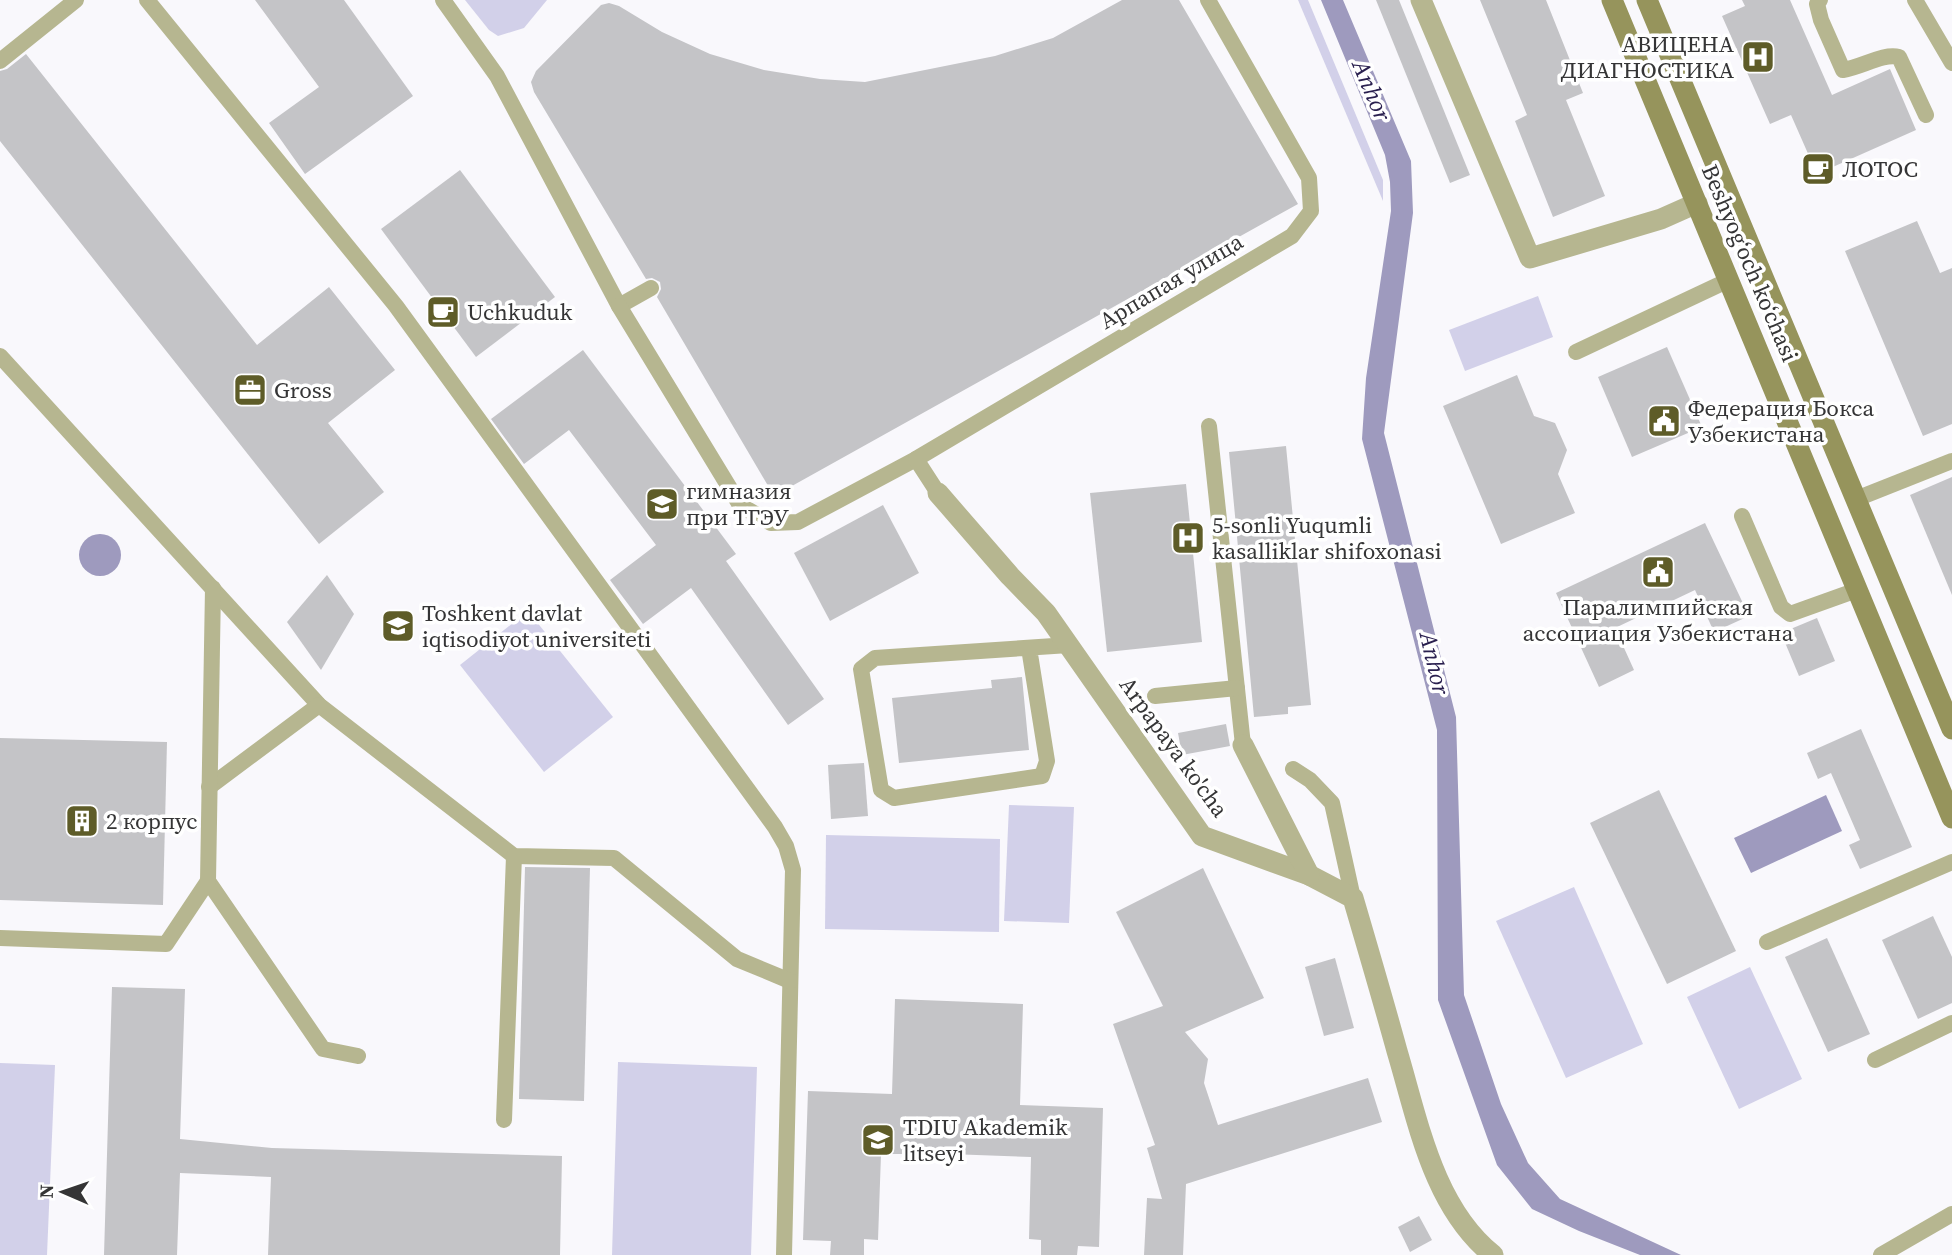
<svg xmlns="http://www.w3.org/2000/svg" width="1952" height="1255" font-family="'Source Serif 4',serif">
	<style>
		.green { fill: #d2d0e9 }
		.water { fill: #9e9abe }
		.building { fill: #c4c4c7 }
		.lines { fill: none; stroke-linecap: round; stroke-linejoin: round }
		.lane { stroke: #b6b690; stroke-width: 16 }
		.street { stroke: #b6b690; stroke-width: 21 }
		.secondary { stroke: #96945c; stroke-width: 21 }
		.labels { text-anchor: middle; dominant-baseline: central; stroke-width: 7; stroke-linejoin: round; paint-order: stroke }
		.poi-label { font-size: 23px; fill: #353536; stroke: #fff; text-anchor: start }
		.street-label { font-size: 23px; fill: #353536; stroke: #fff }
		.water-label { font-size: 24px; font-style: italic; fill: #2a204f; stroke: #fff }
	</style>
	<rect width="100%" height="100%" fill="#f9f8fc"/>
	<!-- green -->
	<g class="green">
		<polygon points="465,0 547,0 524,28 498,36 489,30"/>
		<polygon points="1298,0 1308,0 1383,180 1383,201"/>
		<polygon points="1538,296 1553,337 1465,371 1449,330"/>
		<polygon points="528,611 613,717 544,772 460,665"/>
		<polygon points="1009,805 1074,807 1069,923 1004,921"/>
		<polygon points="826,835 1000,839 999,932 825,929"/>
		<polygon points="1574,887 1643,1044 1566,1078 1496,921"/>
		<polygon points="1750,967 1802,1079 1739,1109 1687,997"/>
		<polygon points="618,1062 757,1067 751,1255 612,1255"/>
		<polygon points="0,1063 55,1065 47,1255 0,1255"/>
	</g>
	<!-- water -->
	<g class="water">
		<polygon points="1321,0 1343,0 1411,161 1413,213 1384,433 1456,717 1464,995 1501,1104 1528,1163 1560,1199 1681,1255 1640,1255 1579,1231 1532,1209 1497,1165 1438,1000 1437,730 1362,439 1366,378 1391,211 1390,182 1385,155"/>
		<circle cx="100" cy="555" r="21"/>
		<polygon points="1826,795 1842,831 1751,873 1734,838"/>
	</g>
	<!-- building -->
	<g class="building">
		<polygon points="255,0 344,0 413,96 305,174 269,123 319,87"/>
		<polygon points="1122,0 1179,0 1298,204 774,496 657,297 661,289 660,282 652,278 646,279 534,92 531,82 536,71 601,5 609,3 619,6 662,32 710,54 764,70 820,79 865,82 995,56 1053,38"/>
		<polygon points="1376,0 1399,0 1470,175 1450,183"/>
		<polygon points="1480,0 1546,0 1583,93 1566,100 1605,196 1553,217 1515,121 1527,115"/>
		<polygon points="1742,0 1790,0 1832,95 1890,69 1916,130 1817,174 1791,115 1770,124 1722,16 1745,6"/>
		<polygon points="26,54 257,345 329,287 395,370 328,423 384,492 319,544 0,141 0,71 7,69"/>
		<polygon points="460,170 555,297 476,357 381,229"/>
		<polygon points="1917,221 1940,273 1952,268 1952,424 1923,436 1845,251"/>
		<polygon points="1667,347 1702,427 1632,457 1598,377"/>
		<polygon points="583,350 736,554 726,561 824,699 788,725 691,588 643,624 610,580 656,545 569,430 524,464 491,419"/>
		<polygon points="1517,375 1534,416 1555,423 1567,450 1558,474 1575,513 1501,544 1443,406"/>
		<polygon points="1286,446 1311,705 1288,707 1288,714 1254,717 1229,452"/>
		<polygon points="1952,477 1952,595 1910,495"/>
		<polygon points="1186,484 1202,642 1107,652 1090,493"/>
		<polygon points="883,505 919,573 830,621 794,553"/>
		<polygon points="1705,523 1749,616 1714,632 1695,590 1615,628 1634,670 1599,687 1556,593"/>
		<polygon points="327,575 354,614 321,670 287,622"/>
		<polygon points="1817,618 1835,661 1799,676 1781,633"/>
		<polygon points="1022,677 1029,750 899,763 892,698 992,688 991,680"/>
		<polygon points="1226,724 1230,746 1182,755 1178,733"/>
		<polygon points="1861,729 1912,847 1860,869 1849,845 1860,840 1831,773 1818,779 1807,753"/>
		<polygon points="0,738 167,742 163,905 0,900"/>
		<polygon points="864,763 868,816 831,819 828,765"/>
		<polygon points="1659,790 1736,951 1667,984 1590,823"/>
		<polygon points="525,867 590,868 584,1101 519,1099"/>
		<polygon points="1203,868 1264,998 1185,1032 1208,1059 1204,1083 1218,1125 1368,1078 1382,1122 1186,1184 1183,1255 1144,1255 1147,1198 1162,1199 1147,1148 1155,1145 1113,1024 1163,1006 1116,912"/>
		<polygon points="1933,916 1952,957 1952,1003 1918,1019 1882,940"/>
		<polygon points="1827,938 1870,1034 1828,1052 1785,957"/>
		<polygon points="1335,958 1354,1028 1324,1036 1305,967"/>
		<polygon points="112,987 185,989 180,1139 272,1148 562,1156 560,1255 268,1255 271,1177 180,1173 177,1255 104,1255"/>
		<polygon points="895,999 1023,1004 1020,1105 1103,1108 1099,1247 1078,1246 1077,1255 1041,1255 1041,1240 1029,1239 1031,1157 949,1154 881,1154 878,1240 864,1239 864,1255 830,1255 831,1241 803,1240 808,1091 892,1094"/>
		<polygon points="1419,1216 1432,1240 1410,1252 1398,1227"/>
	</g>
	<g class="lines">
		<!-- lane -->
		<g class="lane">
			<polyline points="147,0 396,306 775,827 786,846 793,870 784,1255"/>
			<polyline points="443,0 497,76 619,306 651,288"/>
			<path d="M1820 0 1817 4 1821 20 1843 70C1862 67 1883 53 1899 57L1926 115"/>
			<polyline points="1915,0 1952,63"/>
			<polyline points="0,61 76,0"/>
			<polyline points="619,306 740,505 771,523 798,522 916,459"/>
			<polyline points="1576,352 1729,280"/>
			<polyline points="0,356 319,705 514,856 614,858 737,959 790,981"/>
			<polyline points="1209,426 1243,745"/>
			<polyline points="938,493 916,459 1292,236 1311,211 1309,178 1208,0"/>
			<polyline points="1856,499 1952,461"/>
			<polyline points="1742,516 1781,607 1790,614 1857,590"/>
			<polyline points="1029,648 1047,761 1042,776 894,798 881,790 861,669 875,658 1069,645"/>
			<polyline points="1155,696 1237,688"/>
			<polyline points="1293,769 1310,780 1332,803 1353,898"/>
			<polyline points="209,787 319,705"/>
			<polyline points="208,881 323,1049 358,1056"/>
			<polyline points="0,938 166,944 208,881 213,588"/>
			<polyline points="1767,942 1952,862"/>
			<polyline points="1875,1060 1952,1023"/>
			<polyline points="504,1120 514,856"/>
			<polyline points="1881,1255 1952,1214"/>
		</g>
		<!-- street -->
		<g class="street">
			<polyline points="1421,0 1530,258 1661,219 1697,203"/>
			<path d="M938 493 1010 576 1046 613 1202 836 1309 875 1353 898C1368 949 1383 1000 1397 1051 1418 1121 1433 1207 1493 1255"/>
			<polyline points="1243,745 1309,875"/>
		</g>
		<!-- secondary -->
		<g class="secondary">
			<polyline points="1612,0 1952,818"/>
			<polyline points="1647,0 1952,729"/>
		</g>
	</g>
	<!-- icons -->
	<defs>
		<symbol id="hospital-square" viewBox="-11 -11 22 22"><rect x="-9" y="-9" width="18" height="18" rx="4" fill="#5e5c28" stroke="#fff"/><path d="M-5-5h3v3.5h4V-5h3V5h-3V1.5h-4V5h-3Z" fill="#fff"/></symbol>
		<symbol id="cafe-square" viewBox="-11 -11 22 22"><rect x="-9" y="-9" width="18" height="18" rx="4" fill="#5e5c28" stroke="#fff"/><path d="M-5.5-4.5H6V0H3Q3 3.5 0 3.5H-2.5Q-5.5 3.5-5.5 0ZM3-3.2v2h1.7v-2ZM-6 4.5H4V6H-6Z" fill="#fff"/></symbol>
		<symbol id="office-square" viewBox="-11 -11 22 22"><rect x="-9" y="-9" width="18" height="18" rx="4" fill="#5e5c28" stroke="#fff"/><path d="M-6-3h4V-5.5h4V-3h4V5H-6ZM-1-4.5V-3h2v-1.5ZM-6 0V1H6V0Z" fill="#fff"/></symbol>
		<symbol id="civic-square" viewBox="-11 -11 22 22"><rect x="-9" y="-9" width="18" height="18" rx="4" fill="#5e5c28" stroke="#fff"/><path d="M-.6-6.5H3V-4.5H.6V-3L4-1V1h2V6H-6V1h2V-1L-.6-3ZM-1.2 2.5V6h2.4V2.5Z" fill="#fff"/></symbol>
		<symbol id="university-square" viewBox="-11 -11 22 22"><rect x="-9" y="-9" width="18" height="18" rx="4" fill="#5e5c28" stroke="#fff"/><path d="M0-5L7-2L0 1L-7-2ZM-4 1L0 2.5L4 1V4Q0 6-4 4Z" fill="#fff"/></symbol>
		<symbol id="building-square" viewBox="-11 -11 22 22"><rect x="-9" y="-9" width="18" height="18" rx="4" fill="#5e5c28" stroke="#fff"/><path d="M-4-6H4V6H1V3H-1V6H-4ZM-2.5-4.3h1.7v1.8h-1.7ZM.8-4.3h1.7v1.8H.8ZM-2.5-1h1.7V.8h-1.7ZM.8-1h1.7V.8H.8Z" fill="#fff"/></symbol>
		<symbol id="school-square" viewBox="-11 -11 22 22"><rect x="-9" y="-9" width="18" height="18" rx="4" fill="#5e5c28" stroke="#fff"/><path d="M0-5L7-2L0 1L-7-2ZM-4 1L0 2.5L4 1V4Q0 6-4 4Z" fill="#fff"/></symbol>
	</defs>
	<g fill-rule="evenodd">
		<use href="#hospital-square" x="1739" y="38" width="38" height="38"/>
		<use href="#cafe-square" x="1799" y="150" width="38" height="38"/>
		<use href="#cafe-square" x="424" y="293" width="38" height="38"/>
		<use href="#office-square" x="231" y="371" width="38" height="38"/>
		<use href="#civic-square" x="1645" y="402" width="38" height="38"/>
		<use href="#university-square" x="643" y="485" width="38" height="38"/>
		<use href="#hospital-square" x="1169" y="519" width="38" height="38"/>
		<use href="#civic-square" x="1639" y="553" width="38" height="38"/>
		<use href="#university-square" x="379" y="607" width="38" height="38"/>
		<use href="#building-square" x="63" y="802" width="38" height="38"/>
		<use href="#school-square" x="859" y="1121" width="38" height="38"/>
	</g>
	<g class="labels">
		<!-- poi labels -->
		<g class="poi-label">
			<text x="1734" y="44" text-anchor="end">АВИЦЕНА<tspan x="1734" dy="26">ДИАГНОСТИКА</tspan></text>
			<text x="1842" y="169">ЛОТОС</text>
			<text x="467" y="312">Uchkuduk</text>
			<text x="274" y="390">Gross</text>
			<text x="1688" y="408">Федерация Бокса<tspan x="1688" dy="26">Узбекистана</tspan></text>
			<text x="686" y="491">гимназия<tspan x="686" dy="26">при ТГЭУ</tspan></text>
			<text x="1212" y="525">5-sonli Yuqumli<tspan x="1212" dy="26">kasalliklar shifoxonasi</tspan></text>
			<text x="1658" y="607" text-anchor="middle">Паралимпийская<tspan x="1658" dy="26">ассоциация Узбекистана</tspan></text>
			<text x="422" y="613">Toshkent davlat<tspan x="422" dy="26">iqtisodiyot universiteti</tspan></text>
			<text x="106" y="821">2 корпус</text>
			<text x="903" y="1127">TDIU Akademik<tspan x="903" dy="26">litseyi</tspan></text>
		</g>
		<!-- street labels -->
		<g class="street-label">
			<text transform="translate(1750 263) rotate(67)">Beshyogʻoch koʻchasi</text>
			<text transform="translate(1171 281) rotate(-31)">Арпапая улица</text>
			<text transform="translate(1174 747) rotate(54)">Arpapaya ko'cha</text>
		</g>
		<!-- water labels -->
		<g class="water-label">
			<text transform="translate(1372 90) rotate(67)">Anhor</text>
			<text transform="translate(1435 663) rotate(77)">Anhor</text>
		</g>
	</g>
	<!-- north arrow -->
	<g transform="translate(63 1192) rotate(272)" stroke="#ffffff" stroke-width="5" paint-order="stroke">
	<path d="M0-5L12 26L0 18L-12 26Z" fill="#353536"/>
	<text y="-10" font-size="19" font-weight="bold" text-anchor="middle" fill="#353536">N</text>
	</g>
</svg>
